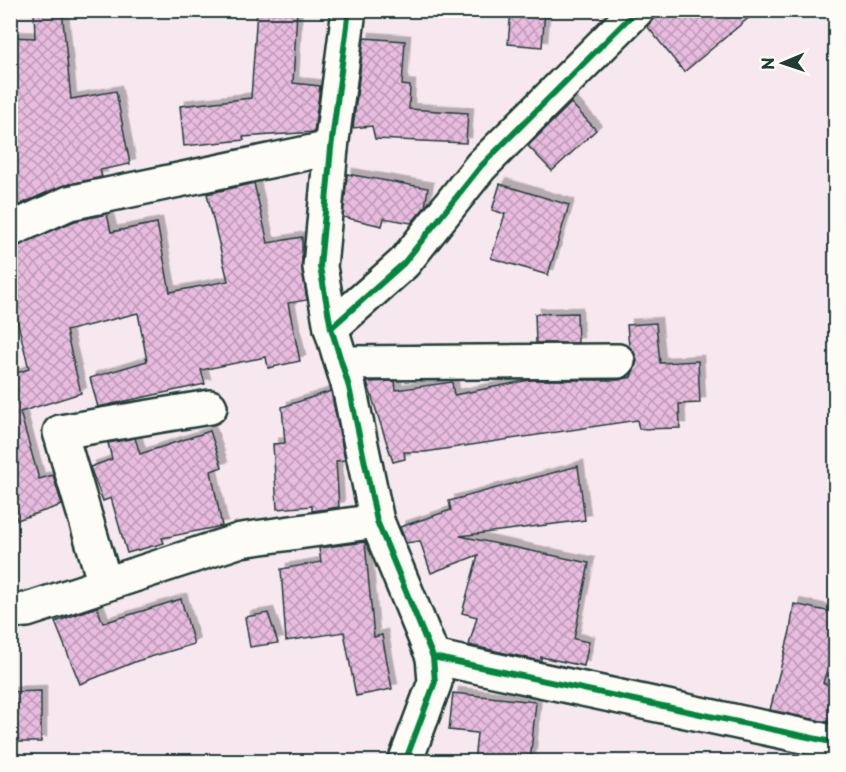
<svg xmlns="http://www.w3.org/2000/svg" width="846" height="772" font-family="'Playpen Sans',sans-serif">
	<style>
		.building { fill: url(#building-cross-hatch); stroke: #1f3d34; stroke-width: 1.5; filter: url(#shadow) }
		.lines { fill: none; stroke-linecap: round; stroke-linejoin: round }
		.minor-casing { stroke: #1f3d34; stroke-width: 38 }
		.minor { stroke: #fdfcf7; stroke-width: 33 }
		.cycleway-casing { stroke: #fdfcf7; stroke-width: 10 }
		.cycleway { stroke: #00873e; stroke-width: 6 }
	</style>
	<defs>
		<pattern id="building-cross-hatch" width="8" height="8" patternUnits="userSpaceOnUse" patternTransform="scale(1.5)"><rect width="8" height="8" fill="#e8bbdf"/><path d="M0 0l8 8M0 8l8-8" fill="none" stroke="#bb99b6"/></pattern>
		<filter id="shadow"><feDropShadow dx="5.5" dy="-5.5" stdDeviation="0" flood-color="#0004"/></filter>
	</defs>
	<rect width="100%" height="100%" fill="#f7e8f0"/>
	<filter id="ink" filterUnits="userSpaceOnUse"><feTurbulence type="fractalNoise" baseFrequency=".0167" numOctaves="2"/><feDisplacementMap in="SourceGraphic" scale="12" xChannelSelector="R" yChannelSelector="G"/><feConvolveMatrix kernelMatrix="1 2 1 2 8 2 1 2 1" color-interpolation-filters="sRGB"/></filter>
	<g filter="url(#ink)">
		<!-- building -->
		<g class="building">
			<polygon points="34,10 62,10 71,99 116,91 130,164 100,170 102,177 61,186 10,209 10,37 35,38"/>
			<polygon points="257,10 297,10 293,83 320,86 314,132 243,137 244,140 184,146 180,106 251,98"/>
			<polygon points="511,10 545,10 542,47 508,44"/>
			<polygon points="661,10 758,10 684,72 647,26"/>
			<polygon points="364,38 405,41 402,85 410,86 409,109 468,113 466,143 375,139 372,126 353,128"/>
			<polygon points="571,103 596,130 552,171 528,146"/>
			<polygon points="347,174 428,188 425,207 411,223 384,218 382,226 343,217"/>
			<polygon points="254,183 268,243 302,237 302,270 307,300 288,303 300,361 268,368 266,357 201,370 205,384 98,407 90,378 147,361 138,313 66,331 81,393 20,412 39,479 53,475 62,505 17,520 10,500 10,375 29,369 10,291 10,248 75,221 107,214 111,232 157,223 170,292 228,281 207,194"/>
			<polygon points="500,184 569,205 548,275 491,258 505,214 492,210"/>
			<polygon points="577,313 578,343 536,343 535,314"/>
			<polygon points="656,323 660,363 698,361 700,403 679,404 680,428 639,429 637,420 425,452 404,452 405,459 393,462 367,382 395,381 396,390 452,382 454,395 529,380 619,380 631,377 637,361 634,352 629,346 627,325"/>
			<polygon points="331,391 345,460 336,461 339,507 312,511 312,506 277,509 273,444 285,443 282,407"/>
			<polygon points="210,431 222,467 211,471 222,526 162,538 164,543 127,553 111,498 103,501 90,467 112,459 108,443 135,438 140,454"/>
			<polygon points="578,466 585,520 460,536 589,563 574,639 589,642 584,666 541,657 541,661 469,645 477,617 462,613 478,555 431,573 420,541 406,543 400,527 451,510 449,501"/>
			<polygon points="365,542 374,637 382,635 392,689 356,696 344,632 286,641 281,569 321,562 319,548"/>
			<polygon points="181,599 194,644 137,661 80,684 55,622 97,607 103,623"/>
			<polygon points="794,604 836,613 828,651 832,653 823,683 836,687 836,724 770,710 790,631"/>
			<polygon points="268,613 278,643 250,647 245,617"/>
			<polygon points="41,691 41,742 10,742 10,692"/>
			<polygon points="453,693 536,702 530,762 474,762 477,733 449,730"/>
		</g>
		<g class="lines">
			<defs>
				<g id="minor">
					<polyline points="349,10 331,148 320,267 331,328 349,387 377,521 433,657 435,682 405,762"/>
					<polyline points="10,230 69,203 331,148"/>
					<polyline points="331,328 404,263 481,166 637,10"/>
					<polyline points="343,363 618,361"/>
					<polyline points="105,584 60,432 210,407"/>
					<polyline points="10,611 27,610 241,540 377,521"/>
					<polyline points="433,657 836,743"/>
				</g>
			</defs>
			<!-- minor casing -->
			<use href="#minor" class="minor-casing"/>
			<!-- minor -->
			<use href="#minor" class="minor"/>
			<defs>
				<g id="cycleway">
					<polyline points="349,10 331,148 320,267 331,328 349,387 377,521 433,657 435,682 405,762"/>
					<polyline points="331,328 404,263 481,166 637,10"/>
					<polyline points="433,657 836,743"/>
				</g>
			</defs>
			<!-- cycleway casing -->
			<use href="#cycleway" class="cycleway-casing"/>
			<!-- cycleway -->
			<use href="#cycleway" class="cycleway"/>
		</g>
	</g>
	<!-- margin -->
	<rect width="846" height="772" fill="none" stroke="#fdfcf7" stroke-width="36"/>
	<rect x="18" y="18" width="810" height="736" fill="none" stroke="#1f3d34" stroke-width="2" filter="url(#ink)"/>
	<!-- north arrow -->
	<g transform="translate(783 63) rotate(268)" stroke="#fdfcf7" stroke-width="4.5" paint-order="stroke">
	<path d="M0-4.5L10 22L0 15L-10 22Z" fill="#1f3d34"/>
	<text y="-9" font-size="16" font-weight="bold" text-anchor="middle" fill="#1f3d34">N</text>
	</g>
</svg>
